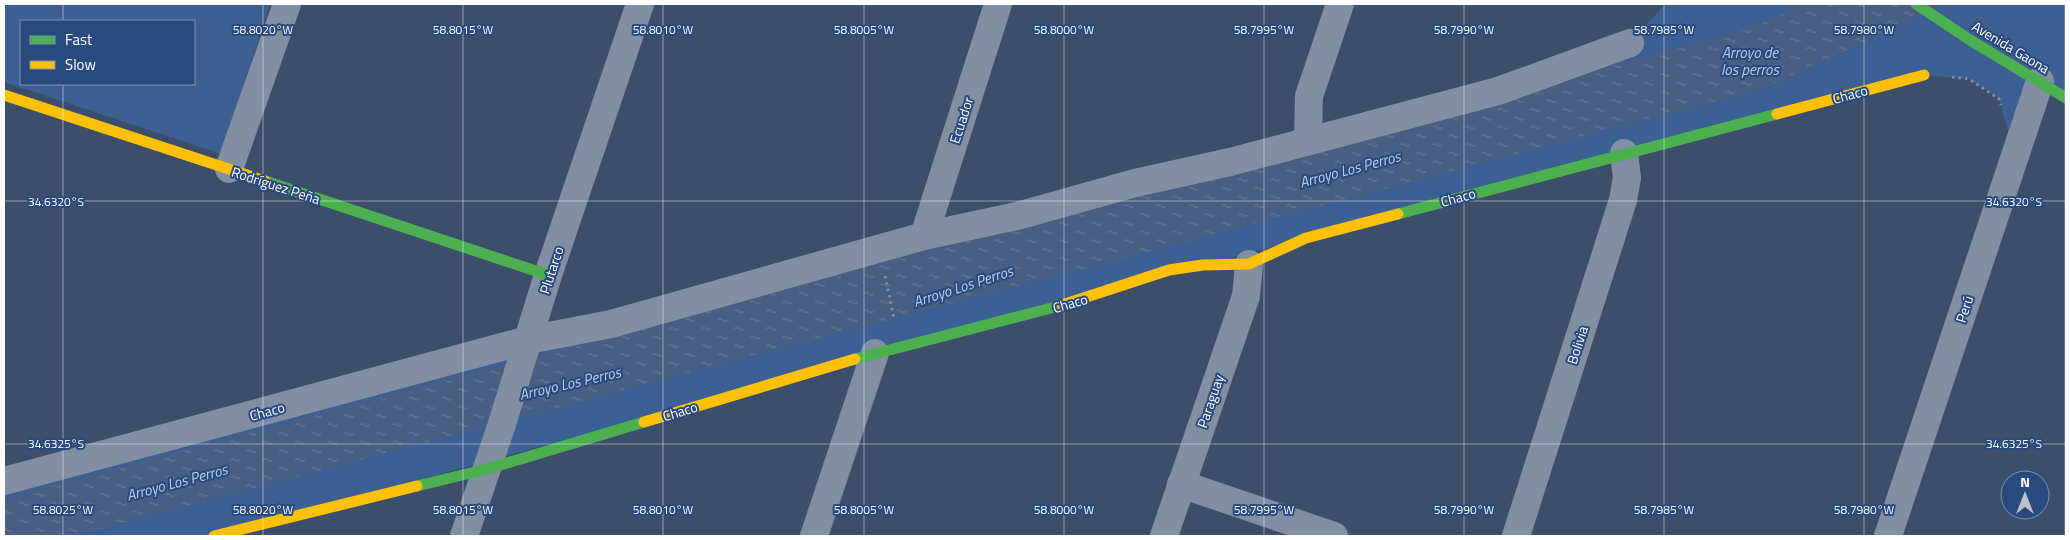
<svg xmlns="http://www.w3.org/2000/svg" width="2070" height="540" font-family="'Titillium Web',sans-serif">
	<style>
		.green { fill: #3d6094; fill-rule: evenodd }
		.water { fill: url(#water-ripples) }
		.lines { fill: none; stroke-linecap: round; stroke-linejoin: round }
		.path { stroke: #828ea1; stroke-width: 3; stroke-dasharray: 2.5 4; stroke-linecap: butt }
		.street { stroke: #828ea1; stroke-width: 28 }
		.fast { stroke: #4caf50; stroke-width: 11 }
		.slow { stroke: #ffc107; stroke-width: 11 }
		.ticks { fill: none; stroke: #fff; stroke-width: 1; stroke-opacity: 0.45 }
		.labels { text-anchor: middle; dominant-baseline: central; stroke-width: 4; stroke-linejoin: round; paint-order: stroke }
		.street-label { font-size: 14px; fill: #fff; stroke: #294a7e }
		.water-label { font-size: 15px; font-style: italic; fill: #bacfec; stroke: #294a7e }
		.ticks-label { font-size: 12px; text-anchor: middle; fill: #fff; stroke: #294a7e; stroke-width: 4; stroke-linejoin: round; paint-order: stroke }
	</style>
	<defs>
		<pattern id="water-ripples" width="26" height="14" patternUnits="userSpaceOnUse" patternTransform="scale(1.25)"><rect width="26" height="14" fill="#485f83"/><path d="M2 4q2-2 4 0t4 0M15 11q2-2 4 0t4 0" fill="none" stroke="#637796"/></pattern>
	</defs>
	<rect width="100%" height="100%" fill="#3d4e6a"/>
	<!-- green -->
	<g class="green">
		<path d="M4 4H270L221 154 4 82ZM21 21H194V84H21Z"/>
		<polygon points="1665,4 2066,4 2066,98 2040,82 2015,157 1999,99 1969,79 1924,75 1203,265 214,536 4,536 4,481 1630,43"/>
	</g>
	<!-- water -->
	<polygon class="water" points="1807,4 1946,4 1763,89 72,536 4,536 4,499 1745,30"/>
	<g class="lines">
		<!-- path -->
		<g class="path">
			<polyline points="1952,77 1969,79 1999,99 2001,105"/>
			<polyline points="885,276 894,318"/>
		</g>
		<!-- street -->
		<g class="street">
			<polyline points="1308,141 1309,96 1340,4"/>
			<polyline points="229,169 287,4"/>
			<polyline points="924,236 998,4"/>
			<polyline points="4,481 528,340 611,324 924,236 1017,216 1135,183 1230,162 1498,91 1630,43"/>
			<polyline points="1181,484 1334,536"/>
			<polyline points="464,536 501,427 548,275 640,4"/>
			<polyline points="814,536 875,353"/>
			<polyline points="1164,536 1246,296 1249,264"/>
			<polyline points="1516,536 1623,200 1627,178 1624,153"/>
			<polyline points="1888,536 2040,81"/>
		</g>
		<!-- fast -->
		<g class="fast">
			<polyline points="1916,4 1970,40 2066,98"/>
			<polyline points="265,181 548,275"/>
			<polyline points="1398,214 1777,114"/>
			<polyline points="855,359 1059,306"/>
			<polyline points="417,486 487,469 644,422"/>
		</g>
		<!-- slow -->
		<g class="slow">
			<polyline points="4,95 265,181"/>
			<polyline points="1777,114 1924,75"/>
			<polyline points="1059,306 1169,270 1203,265 1249,264 1306,238 1398,214"/>
			<polyline points="644,422 855,359"/>
			<polyline points="214,536 417,486"/>
		</g>
	</g>
	<!-- ticks -->
	<path class="ticks" d="M63 4V21M263 4V536M463 4V536M663 4V536M864 4V536M1064 4V536M1264 4V536M1464 4V536M1664 4V536M1864 4V536M2065 4V536M63 84V536M4 201H2066M4 444H2066"/>
	<g class="labels">
		<!-- street labels -->
		<g class="street-label">
			<text transform="translate(2011 47) rotate(31)">Avenida Gaona</text>
			<text transform="translate(1850 94) rotate(-15)">Chaco</text>
			<text transform="translate(961 120) rotate(-72)">Ecuador</text>
			<text transform="translate(276 185) rotate(18)">Rodríguez Peña</text>
			<text transform="translate(1458 197) rotate(-15)">Chaco</text>
			<text transform="translate(551 270) rotate(-72)">Plutarco</text>
			<text transform="translate(1070 303) rotate(-16)">Chaco</text>
			<text transform="translate(1964 309) rotate(-72)">Perú</text>
			<text transform="translate(1577 345) rotate(-72)">Bolivia</text>
			<text transform="translate(1210 401) rotate(-71)">Paraguay</text>
			<text transform="translate(267 411) rotate(-15)">Chaco</text>
			<text transform="translate(680 411) rotate(-17)">Chaco</text>
		</g>
		<!-- water labels -->
		<g class="water-label">
			<text x="1750" y="52">Arroyo de<tspan x="1750" dy="17">los perros</tspan></text>
			<text transform="translate(1350 169) rotate(-15)">Arroyo Los Perros</text>
			<text transform="translate(963 286) rotate(-18)">Arroyo Los Perros</text>
			<text transform="translate(570 383) rotate(-13)">Arroyo Los Perros</text>
			<text transform="translate(177 482) rotate(-15)">Arroyo Los Perros</text>
		</g>
	</g>
	<g class="ticks-label">
		<text x="263" y="34">58.8020°W</text>
		<text x="463" y="34">58.8015°W</text>
		<text x="663" y="34">58.8010°W</text>
		<text x="864" y="34">58.8005°W</text>
		<text x="1064" y="34">58.8000°W</text>
		<text x="1264" y="34">58.7995°W</text>
		<text x="1464" y="34">58.7990°W</text>
		<text x="1664" y="34">58.7985°W</text>
		<text x="1864" y="34">58.7980°W</text>
		<text x="56" y="206">34.6320°S</text>
		<text x="2014" y="206">34.6320°S</text>
		<text x="56" y="448">34.6325°S</text>
		<text x="2014" y="448">34.6325°S</text>
		<text x="63" y="514">58.8025°W</text>
		<text x="263" y="514">58.8020°W</text>
		<text x="463" y="514">58.8015°W</text>
		<text x="663" y="514">58.8010°W</text>
		<text x="864" y="514">58.8005°W</text>
		<text x="1064" y="514">58.8000°W</text>
		<text x="1264" y="514">58.7995°W</text>
		<text x="1464" y="514">58.7990°W</text>
		<text x="1664" y="514">58.7985°W</text>
		<text x="1864" y="514">58.7980°W</text>
	</g>
	<!-- border -->
	<rect width="2070" height="540" fill="none" stroke="#ffffff" stroke-width="10"/>
	<!-- legend -->
	<rect x="20" y="20" width="175" height="65" fill="#294a7e" stroke="#7f92b2"/>
	<rect x="30" y="36" width="25" height="8" fill="#4caf50" stroke="#7f92b2"/>
	<text x="65" y="45" font-size="15" fill="#ffffff">Fast</text>
	<rect x="30" y="61" width="25" height="8" fill="#ffc107" stroke="#7f92b2"/>
	<text x="65" y="70" font-size="15" fill="#ffffff">Slow</text>
	<!-- north arrow -->
	<g transform="translate(2025 495)"><circle r="24" fill="#294a7e" stroke="#7f92b2"/>
	<path d="M0-4L9 19L0 12L-9 19Z" fill="#bbc1cb"/>
	<text y="-8" font-size="14" font-weight="bold" text-anchor="middle" fill="#ffffff">N</text>
	</g>
</svg>
